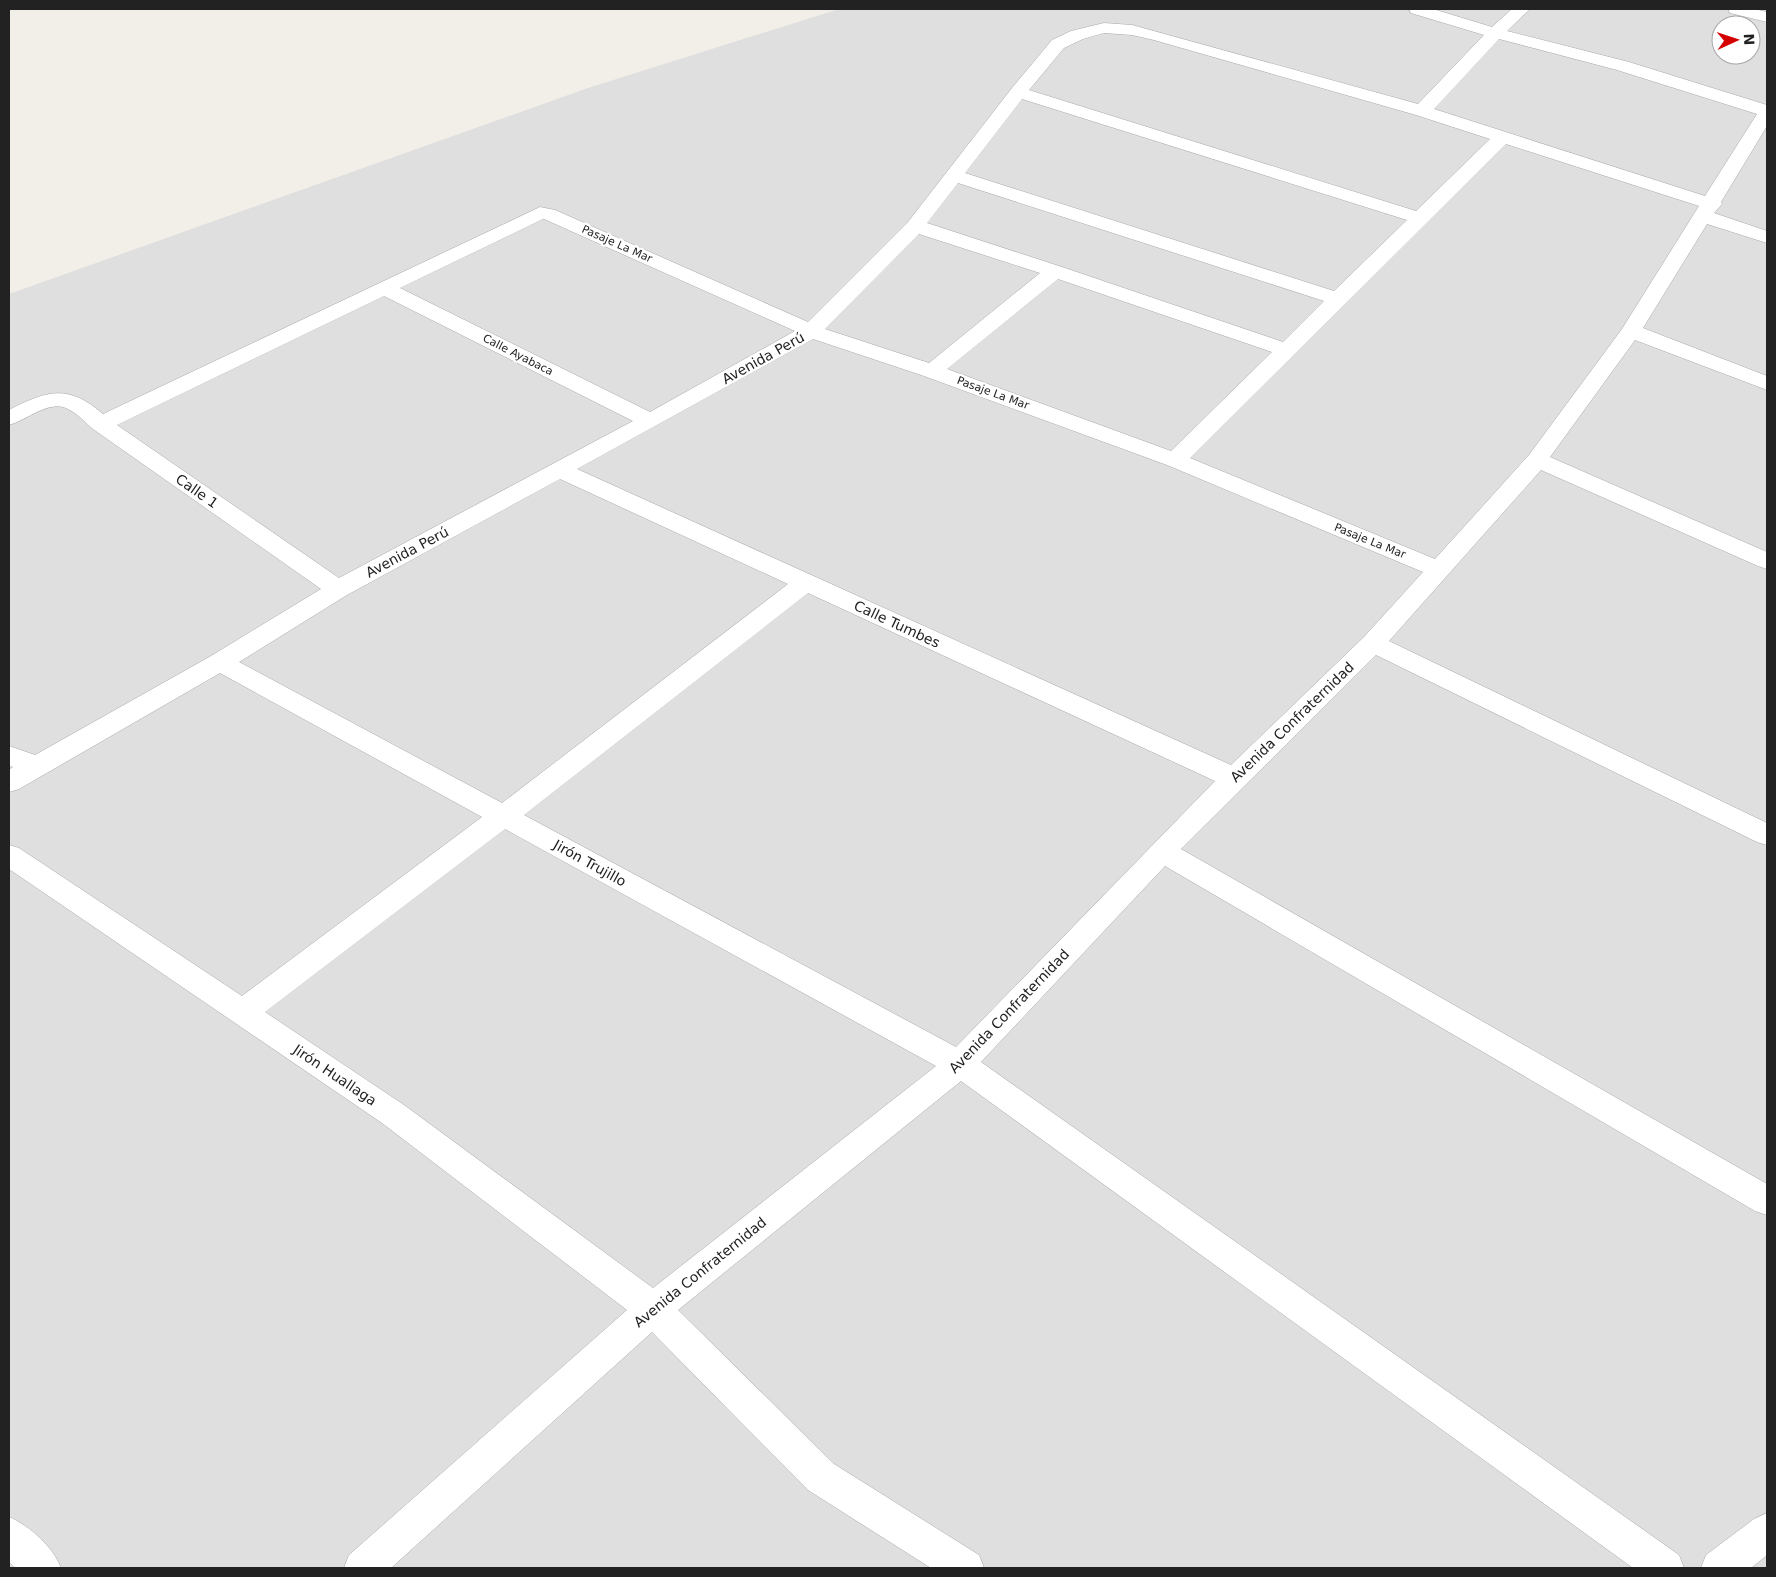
<svg xmlns="http://www.w3.org/2000/svg" width="1776" height="1577" font-family="'DejaVu Sans',sans-serif">
	<style>
		.residential { fill: #e0dfdf; fill-rule: evenodd }
		.lines { fill: none; stroke-linecap: round; stroke-linejoin: round }
		.street-casing { stroke: #a9a9a9; stroke-width: 1 }
		.street { fill: #fff; fill-rule: evenodd }
		.labels { text-anchor: middle; dominant-baseline: central; stroke-width: 4.5; stroke-linejoin: round; paint-order: stroke }
		.far-street-label { font-size: 11px; fill: #222; stroke: #fff }
		.street-label { font-size: 14px; fill: #222; stroke: #fff }
	</style>
	<rect width="100%" height="100%" fill="#f2efe9"/>
	<!-- residential -->
	<path class="residential" d="M839 9H1767V1568H9V294L588 88ZM1721 25H1751V55H1721Z"/>
	<g class="lines">
		<defs>
			<g id="street">
				<path d="M1409 9H1433L1492 27 1512 9H1530L1507 31 1629 62 1767 105V126L1721 202 1722 204 1714 213 1767 231V243L1707 224 1643 328 1767 376V390L1635 340 1550 457 1767 552V569L1758 566 1541 470 1389 641 1767 823V845L1757 842 1376 655 1181 849 1767 1184V1215L1755 1211 1165 866 981 1062 1679 1555 1684 1568H1633L961 1081 678 1310 834 1464 979 1555 984 1568H931L808 1490 652 1332 391 1568H344L349 1555 627 1310 382 1123 9 869V845L19 848 242 996 482 817 220 673 19 789 9 792V770L13 767 9 766V746L35 755 211 656 321 589 93 429C85 422 78 414 68 409 50 399 27 420 9 425V410C48 390 68 384 103 414L540 207 555 210 808 322 908 222 1012 88 1052 40 1071 31 1104 23 1132 25 1418 104 1484 35 1411 13ZM1104 33 1132 35 1154 40 1416 115 1490 139 1416 211 1029 90 1064 48 1083 39ZM1499 39 1617 70 1757 114 1705 196 1434 109ZM1022 99 1407 220 1334 291 965 173ZM1506 144 1699 206 1622 329 1529 455 1435 559 1190 458ZM958 183 1324 301 1283 342 1062 267 927 223ZM543 219H544L795 331 650 412 400 288ZM919 234 1040 273 929 363 825 329ZM1058 279 1272 352 1171 451 947 369ZM384 296 633 421 339 578 117 425ZM813 339 924 376 1167 465 1423 572 1364 637 1231 765 577 469ZM560 479 788 584 502 803 239 662 347 595ZM808 593 1215 781 956 1047 524 815ZM505 829 936 1066 653 1288 404 1105 265 1012Z"/>
				<polygon points="1728,9 1754,9 1767,12 1767,22 1730,13"/>
				<polygon points="1767,1513 1767,1555 1751,1568 1701,1568 1706,1555 1754,1519"/>
				<path d="M9 1517C30 1526 53 1547 61 1568H15L9 1562Z"/>
			</g>
		</defs>
		<!-- street casing -->
		<use href="#street" class="street-casing"/>
		<!-- street -->
		<use href="#street" class="street"/>
	</g>
	<g class="labels">
		<!-- far-street labels -->
		<g class="far-street-label">
			<text transform="translate(617 244) rotate(24)">Pasaje La Mar</text>
			<text transform="translate(518 355) rotate(27)">Calle Ayabaca</text>
			<text transform="translate(993 393) rotate(20)">Pasaje La Mar</text>
			<text transform="translate(1370 541) rotate(22)">Pasaje La Mar</text>
		</g>
		<!-- street labels -->
		<g class="street-label">
			<text transform="translate(763 358) rotate(-29)">Avenida Perú</text>
			<text transform="translate(197 491) rotate(35)">Calle 1</text>
			<text transform="translate(407 552) rotate(-28)">Avenida Perú</text>
			<text transform="translate(897 624) rotate(25)">Calle Tumbes</text>
			<text transform="translate(1292 722) rotate(-44)">Avenida Confraternidad</text>
			<text transform="translate(590 863) rotate(29)">Jirón Trujillo</text>
			<text transform="translate(1009 1011) rotate(-46)">Avenida Confraternidad</text>
			<text transform="translate(335 1075) rotate(34)">Jirón Huallaga</text>
			<text transform="translate(700 1272) rotate(-39)">Avenida Confraternidad</text>
		</g>
	</g>
	<!-- border -->
	<rect width="1776" height="1577" fill="none" stroke="#222222" stroke-width="20"/>
	<!-- north arrow -->
	<g transform="translate(1736 40) rotate(87)"><circle r="24" fill="#ffffff" stroke="#a7a7a7"/>
	<path d="M0-4L9 19L0 12L-9 19Z" fill="#d40000"/>
	<text y="-8" font-size="14" font-weight="bold" text-anchor="middle" fill="#222222">N</text>
	</g>
</svg>
